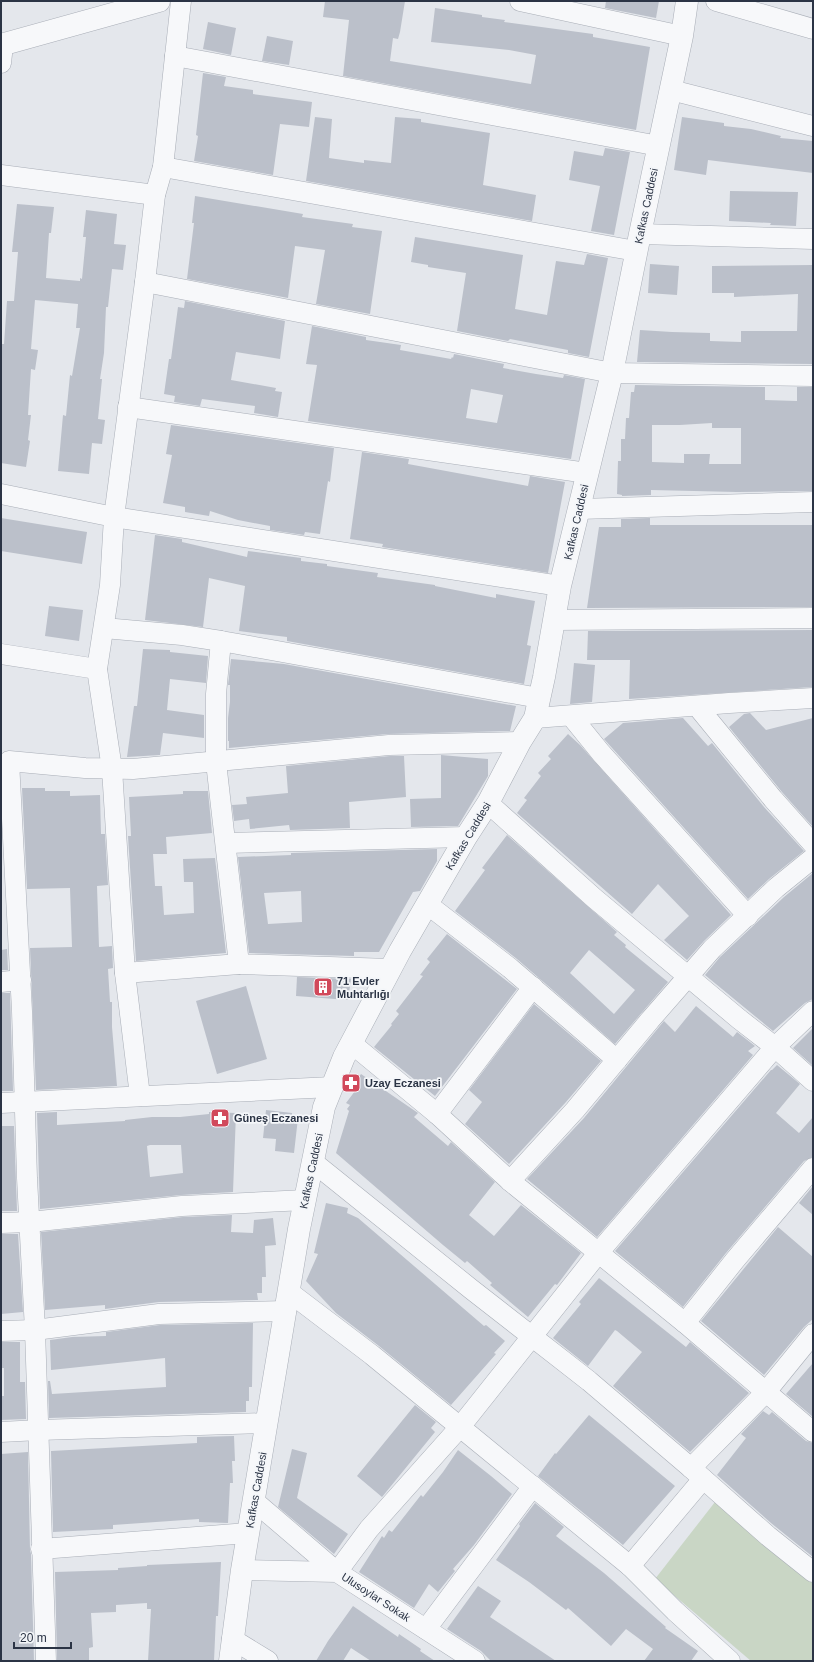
<svg xmlns="http://www.w3.org/2000/svg" width="814" height="1662" font-family="Helvetica,sans-serif">
	<style>
		.green { fill: #c9d6c5 }
		.building { fill: #bbc0ca; fill-rule: evenodd }
		.lines { fill: none; stroke-linecap: round; stroke-linejoin: round }
		.minor-casing { stroke: #a9aeb7; stroke-width: 21 }
		.tertiary-casing { stroke: #a9aeb7; stroke-width: 23 }
		.minor { stroke: #f7f8fa; stroke-width: 20 }
		.tertiary { stroke: #f7f8fa; stroke-width: 22 }
		.labels { text-anchor: middle; dominant-baseline: central; stroke-width: 3.5; stroke-linejoin: round; paint-order: stroke }
		.street-label { font-size: 11px; fill: #2b3445; stroke: #f4f6f9 }
		.poi-label { font-size: 11px; font-weight: bold; fill: #2b3445; stroke: #f4f6f9; text-anchor: start }
	</style>
	<rect width="100%" height="100%" fill="#e4e7ec"/>
	<!-- green -->
	<polygon class="green" points="715,1502 813,1580 813,1661 751,1661 655,1579"/>
	<!-- building -->
	<g class="building">
		<polygon points="325,1 405,1 400,32 398,39 393,38 390,61 531,84 536,55 509,50 431,42 435,8 482,15 482,17 505,20 504,22 593,34 593,37 650,47 636,130 343,76 349,20 323,17"/>
		<polygon points="606,1 659,1 656,18 605,8"/>
		<polygon points="208,22 236,28 231,55 203,49"/>
		<polygon points="267,36 293,41 289,65 262,61"/>
		<polygon points="203,73 226,77 224,86 253,90 253,94 312,102 309,127 280,124 273,175 194,161 198,136 196,135"/>
		<polygon points="315,117 332,119 329,158 364,163 364,160 391,163 395,117 421,119 421,122 490,133 483,185 536,195 532,221 306,181"/>
		<polygon points="682,117 724,123 724,126 751,129 781,136 780,138 813,141 813,173 708,160 706,175 674,170"/>
		<polygon points="605,148 630,152 614,235 591,231 600,186 569,180 574,151 603,156"/>
		<polygon points="730,191 798,192 796,226 770,225 771,223 729,221"/>
		<polygon points="195,196 303,214 302,217 353,224 352,227 382,231 370,314 316,304 325,250 295,246 288,298 187,279 194,223 192,223"/>
		<polygon points="17,204 54,207 51,233 49,233 46,278 80,281 80,278 82,279 86,237 83,237 86,210 117,214 114,244 126,245 123,270 112,269 108,307 106,307 104,353 100,379 102,379 98,419 105,420 102,444 92,443 89,474 58,471 63,415 66,416 70,375 72,376 80,328 76,328 78,304 35,300 31,349 38,350 35,370 31,369 28,415 31,415 28,440 30,441 26,467 1,463 1,344 4,344 7,301 14,301 18,252 12,252"/>
		<polygon points="415,237 523,255 515,309 547,315 556,261 584,265 587,254 608,258 589,357 568,353 568,350 510,339 508,341 457,331 466,273 428,267 428,265 411,262"/>
		<polygon points="650,264 679,266 677,295 648,293"/>
		<polygon points="813,265 813,364 637,362 640,330 672,332 710,333 710,341 741,342 741,331 797,331 798,294 734,297 734,293 712,293 712,266"/>
		<polygon points="185,301 285,321 280,359 236,352 231,380 276,388 275,391 282,392 278,417 254,413 255,406 202,399 200,406 174,402 175,396 164,394 169,359 171,359 178,307 184,308"/>
		<path d="M312 326 366 337V340L401 345 400 350 451 359 452 357 453 358 454 354 504 364 503 368 536 374 563 378 564 375 585 379 571 459 308 421 317 365 306 364ZM471 389 503 395 497 423 466 418Z"/>
		<path d="M635 385 765 387V400L797 401V387H813V491L737 492 651 490V495L622 496V495L617 494 618 461H621V439H625L626 418H629L631 392H634ZM712 423V428H741V464H709L710 454H684V463L652 462V425H680Z"/>
		<polygon points="171,425 334,448 330,482 328,481 320,534 305,532 304,535 270,530 270,526 238,520 210,511 209,516 185,512 185,507 163,503 172,455 166,454"/>
		<polygon points="362,452 409,459 408,464 528,486 530,476 565,482 548,573 382,547 383,544 350,539"/>
		<polygon points="1,518 87,532 82,564 1,551"/>
		<polygon points="650,518 650,525 813,525 813,607 587,608 599,527 621,527 621,519"/>
		<polygon points="155,535 182,539 182,542 247,557 248,551 301,558 301,561 327,564 327,566 378,573 377,577 435,585 435,586 496,598 496,594 535,601 527,645 531,646 524,684 287,641 287,637 239,631 245,586 209,578 203,627 145,620"/>
		<polygon points="49,606 83,610 79,641 45,636"/>
		<polygon points="813,630 813,687 629,699 630,660 587,660 588,631"/>
		<polygon points="143,649 170,650 170,652 208,656 206,683 170,679 167,710 204,715 204,738 163,733 160,755 127,757 134,706 137,706"/>
		<polygon points="231,659 284,664 516,706 510,731 388,734 229,748 229,741 228,741 228,718 230,702 230,685 228,685"/>
		<polygon points="574,663 595,665 592,702 570,704"/>
		<polygon points="750,713 766,730 813,718 813,827 782,792 729,727 744,714"/>
		<polygon points="683,718 708,746 712,743 764,807 804,851 769,879 748,899 604,739 623,723"/>
		<polygon points="568,734 580,745 731,915 704,941 687,960 664,940 689,916 658,884 632,914 517,813 527,800 524,798 541,776 538,773 551,759 548,756"/>
		<polygon points="441,755 488,759 488,776 458,826 411,827 410,799 441,798"/>
		<polygon points="390,756 404,756 406,797 349,802 350,828 290,830 289,825 250,829 249,819 234,821 232,805 247,804 246,797 288,793 286,766"/>
		<polygon points="22,788 45,788 45,791 70,791 70,796 100,795 101,834 105,834 108,885 97,886 99,947 112,946 113,968 108,969 110,1002 112,1002 112,1027 117,1086 36,1090 30,948 72,947 70,888 27,889"/>
		<polygon points="183,791 208,791 212,833 166,837 167,854 153,854 155,886 162,886 164,915 194,913 193,882 184,882 183,859 215,858 226,953 136,961 128,836 131,836 129,797 183,794"/>
		<path d="M507 835 617 932 614 935 626 945 625 947 668 982 615 1044 517 959 455 911 485 870 482 868ZM589 950 635 990 614 1014 570 973Z"/>
		<path d="M437 849V861L420 891 413 892 379 952H354V956L249 953 238 857 291 855V853ZM301 891 302 922 268 924 264 893Z"/>
		<polygon points="813,873 813,999 805,1003 773,1031 705,975 720,957 784,897"/>
		<polygon points="447,934 517,989 435,1096 374,1047 392,1025 391,1024 399,1014 396,1011 423,976 420,975 430,962 427,959"/>
		<polygon points="7,949 8,970 1,970 1,950"/>
		<polygon points="297,977 351,979 348,1000 296,996"/>
		<polygon points="246,986 267,1059 217,1074 196,1001"/>
		<polygon points="1,993 10,993 13,1091 1,1091"/>
		<polygon points="534,1004 601,1061 566,1102 509,1164 465,1124 482,1102 469,1090"/>
		<polygon points="696,1006 733,1037 737,1032 755,1046 748,1051 753,1055 597,1237 527,1179 584,1118 664,1021 675,1032"/>
		<polygon points="813,1028 813,1066 793,1048"/>
		<polygon points="777,1065 800,1084 776,1113 799,1133 813,1117 813,1157 804,1161 726,1253 683,1307 615,1251 771,1070 772,1070"/>
		<polygon points="361,1074 418,1113 414,1117 448,1146 451,1142 495,1182 469,1215 494,1236 521,1205 581,1253 557,1285 555,1284 528,1317 490,1285 492,1283 467,1261 465,1263 443,1245 336,1153 349,1111 347,1109 350,1105 346,1103 355,1091 351,1089"/>
		<polygon points="266,1110 292,1113 292,1117 298,1118 294,1153 275,1151 276,1139 263,1138"/>
		<path d="M57 1112V1125L125 1121V1120L152 1117H180L209 1114V1112L236 1113 233 1192 181 1195 40 1209 37 1113ZM150 1145H181L183 1173 150 1177 147 1146Z"/>
		<polygon points="1,1126 14,1126 17,1211 1,1211"/>
		<polygon points="813,1186 813,1215 799,1203"/>
		<polygon points="326,1203 348,1208 347,1213 358,1218 484,1326 486,1325 505,1341 494,1353 496,1354 451,1405 379,1346 336,1313 306,1281 318,1254 314,1253"/>
		<polygon points="232,1215 231,1232 253,1233 254,1220 273,1218 276,1245 265,1246 266,1277 262,1277 262,1293 257,1293 258,1300 159,1302 105,1309 105,1305 45,1310 41,1232 183,1217"/>
		<polygon points="778,1227 813,1257 813,1319 804,1327 764,1375 701,1321"/>
		<polygon points="1,1234 18,1234 23,1312 1,1314"/>
		<polygon points="599,1278 686,1347 690,1342 749,1393 690,1452 613,1386 642,1352 617,1331 615,1330 588,1366 553,1338 581,1304 579,1302"/>
		<polygon points="253,1323 252,1387 249,1387 249,1401 246,1401 246,1412 49,1418 48,1381 50,1381 52,1394 166,1387 165,1358 51,1370 50,1340 72,1337 106,1336 106,1332 160,1325"/>
		<polygon points="1,1342 20,1342 20,1382 25,1382 26,1419 1,1420 1,1396 4,1396 4,1368 1,1368"/>
		<polygon points="813,1363 813,1417 786,1394"/>
		<polygon points="415,1405 436,1422 431,1428 435,1432 382,1497 357,1476"/>
		<polygon points="763,1411 769,1415 772,1412 806,1441 813,1443 813,1557 771,1523 717,1475 746,1438 741,1434"/>
		<polygon points="589,1415 675,1486 623,1545 538,1476 555,1453 556,1454"/>
		<polygon points="234,1436 235,1461 232,1461 233,1483 230,1483 228,1523 199,1522 199,1519 113,1525 113,1529 53,1532 51,1451 197,1443 197,1437"/>
		<polygon points="292,1449 307,1453 297,1498 348,1534 334,1554 278,1507"/>
		<polygon points="458,1450 491,1476 512,1494 474,1545 453,1569 455,1571 438,1592 429,1584 414,1608 359,1572 382,1536 384,1538 389,1530 392,1532 421,1495 423,1497 443,1472"/>
		<polygon points="28,1452 30,1550 31,1554 34,1661 1,1661 1,1454"/>
		<polygon points="535,1503 564,1527 556,1536 604,1573 666,1627 665,1628 698,1651 691,1661 644,1661 653,1649 626,1629 611,1646 568,1608 566,1610 529,1582 496,1560 520,1526 519,1524"/>
		<polygon points="221,1562 218,1616 216,1616 214,1661 148,1661 151,1609 147,1609 147,1603 116,1605 116,1612 91,1613 93,1647 89,1648 89,1661 57,1661 55,1572 118,1570 118,1568 147,1566 147,1565"/>
		<polygon points="478,1586 501,1601 490,1617 556,1661 491,1661 481,1651 447,1629"/>
		<polygon points="353,1606 398,1637 399,1634 421,1649 420,1651 435,1661 371,1661 351,1648 343,1661 316,1661 328,1641"/>
	</g>
	<g class="lines">
		<defs>
			<g id="minor">
				<polyline points="181,1 163,167 155,195 145,282 114,517 560,586"/>
				<polyline points="520,1 682,36"/>
				<polyline points="716,1 813,29"/>
				<polyline points="175,56 659,146"/>
				<polyline points="1,63 3,45"/>
				<polyline points="671,90 813,126"/>
				<polyline points="163,167 636,251"/>
				<polyline points="1,175 155,195"/>
				<polyline points="640,234 813,239"/>
				<polyline points="145,282 612,373 813,376"/>
				<polyline points="128,407 587,473"/>
				<polyline points="1,494 114,517 110,585 97,669 112,769 125,973 239,964"/>
				<polyline points="579,509 813,502"/>
				<polyline points="554,620 813,618"/>
				<polyline points="104,628 182,635 221,641 539,698"/>
				<polyline points="221,641 216,694 216,762 239,964 390,969"/>
				<polyline points="1,654 97,669"/>
				<polyline points="697,706 773,799 813,844"/>
				<polyline points="571,716 601,753 748,916"/>
				<polyline points="535,718 729,703 813,698"/>
				<polyline points="488,803 594,898 739,1019 775,1047 813,1081"/>
				<polyline points="226,843 466,837"/>
				<polyline points="427,904 510,968 617,1060"/>
				<polyline points="125,973 140,1096"/>
				<polyline points="1,982 21,980"/>
				<polyline points="351,1043 437,1114 510,1181 685,1323 813,1432"/>
				<polyline points="1,1103 332,1087"/>
				<polyline points="437,1114 533,987"/>
				<polyline points="313,1162 471,1289 589,1381 691,1468 765,1393 813,1334"/>
				<polyline points="510,1181 575,1110 650,1020 712,949 776,888 813,858"/>
				<polyline points="1,1223 30,1222 182,1206 305,1200"/>
				<polyline points="289,1292 372,1355 630,1566 675,1611 730,1661"/>
				<polyline points="685,1323 735,1260 813,1168"/>
				<polyline points="1,1331 35,1330 159,1314 286,1311"/>
				<polyline points="1,1432 39,1430 267,1423"/>
				<polyline points="691,1468 768,1536 813,1572"/>
				<polyline points="254,1501 337,1572 369,1529 460,1427 599,1252 775,1047 813,1011"/>
				<polyline points="41,1549 248,1533"/>
				<polyline points="630,1566 703,1479"/>
				<polyline points="242,1570 337,1572 475,1661"/>
				<polyline points="426,1629 533,1486"/>
				<polyline points="232,1639 268,1661"/>
				<polyline points="46,1661 35,1330 27,1178 22,1011 9,761 85,768 133,769 389,745 520,742"/>
			</g>
			<g id="tertiary">
				<polyline points="1,45 159,1"/>
				<polyline points="230,1661 242,1570 299,1229 324,1107 344,1057 400,951 466,837 488,803 520,742 535,718 544,677 560,586 612,373 640,234 682,36 687,1"/>
			</g>
		</defs>
		<!-- minor casing -->
		<use href="#minor" class="minor-casing"/>
		<!-- tertiary casing -->
		<use href="#tertiary" class="tertiary-casing"/>
		<!-- minor -->
		<use href="#minor" class="minor"/>
		<!-- tertiary -->
		<use href="#tertiary" class="tertiary"/>
	</g>
	<!-- icons -->
	<defs>
		<symbol id="building-square" viewBox="-11 -11 22 22"><rect x="-9" y="-9" width="18" height="18" rx="4" fill="#d1495b" stroke="#f4f6f9"/><path d="M-4-6H4V6H1V3H-1V6H-4ZM-2.5-4.3h1.7v1.8h-1.7ZM.8-4.3h1.7v1.8H.8ZM-2.5-1h1.7V.8h-1.7ZM.8-1h1.7V.8H.8Z" fill="#fff"/></symbol>
		<symbol id="pharmacy-square" viewBox="-11 -11 22 22"><rect x="-9" y="-9" width="18" height="18" rx="4" fill="#d1495b" stroke="#f4f6f9"/><path d="M-2-6h4v4h4v4h-4v4h-4v-4h-4v-4h4Z" fill="#fff"/></symbol>
	</defs>
	<g fill-rule="evenodd">
		<use href="#building-square" x="312" y="976" width="22" height="22"/>
		<use href="#pharmacy-square" x="340" y="1072" width="22" height="22"/>
		<use href="#pharmacy-square" x="209" y="1107" width="22" height="22"/>
	</g>
	<g class="labels">
		<!-- street labels -->
		<g class="street-label">
			<text transform="translate(646 206) rotate(-78)">Kafkas Caddesi</text>
			<text transform="translate(576 522) rotate(-77)">Kafkas Caddesi</text>
			<text transform="translate(468 836) rotate(-59)">Kafkas Caddesi</text>
			<text transform="translate(311 1171) rotate(-78)">Kafkas Caddesi</text>
			<text transform="translate(256 1490) rotate(-80)">Kafkas Caddesi</text>
			<text transform="translate(376 1597) rotate(33)">Ulusoylar Sokak</text>
		</g>
		<!-- poi labels -->
		<g class="poi-label">
			<text x="337" y="981">71 Evler<tspan x="337" dy="13">Muhtarlığı</tspan></text>
			<text x="365" y="1083">Uzay Eczanesi</text>
			<text x="234" y="1118">Güneş Eczanesi</text>
		</g>
	</g>
	<!-- border -->
	<rect width="814" height="1662" fill="none" stroke="#2b3445" stroke-width="4"/>
	<!-- scale -->
	<path d="M14 1642v6h57v-6" fill="none" stroke="#2b3445" stroke-width="2"/>
	<text x="20" y="1642" font-size="12" fill="#2b3445" stroke="#f4f6f9" stroke-width="3" paint-order="stroke">20 m</text>
</svg>
